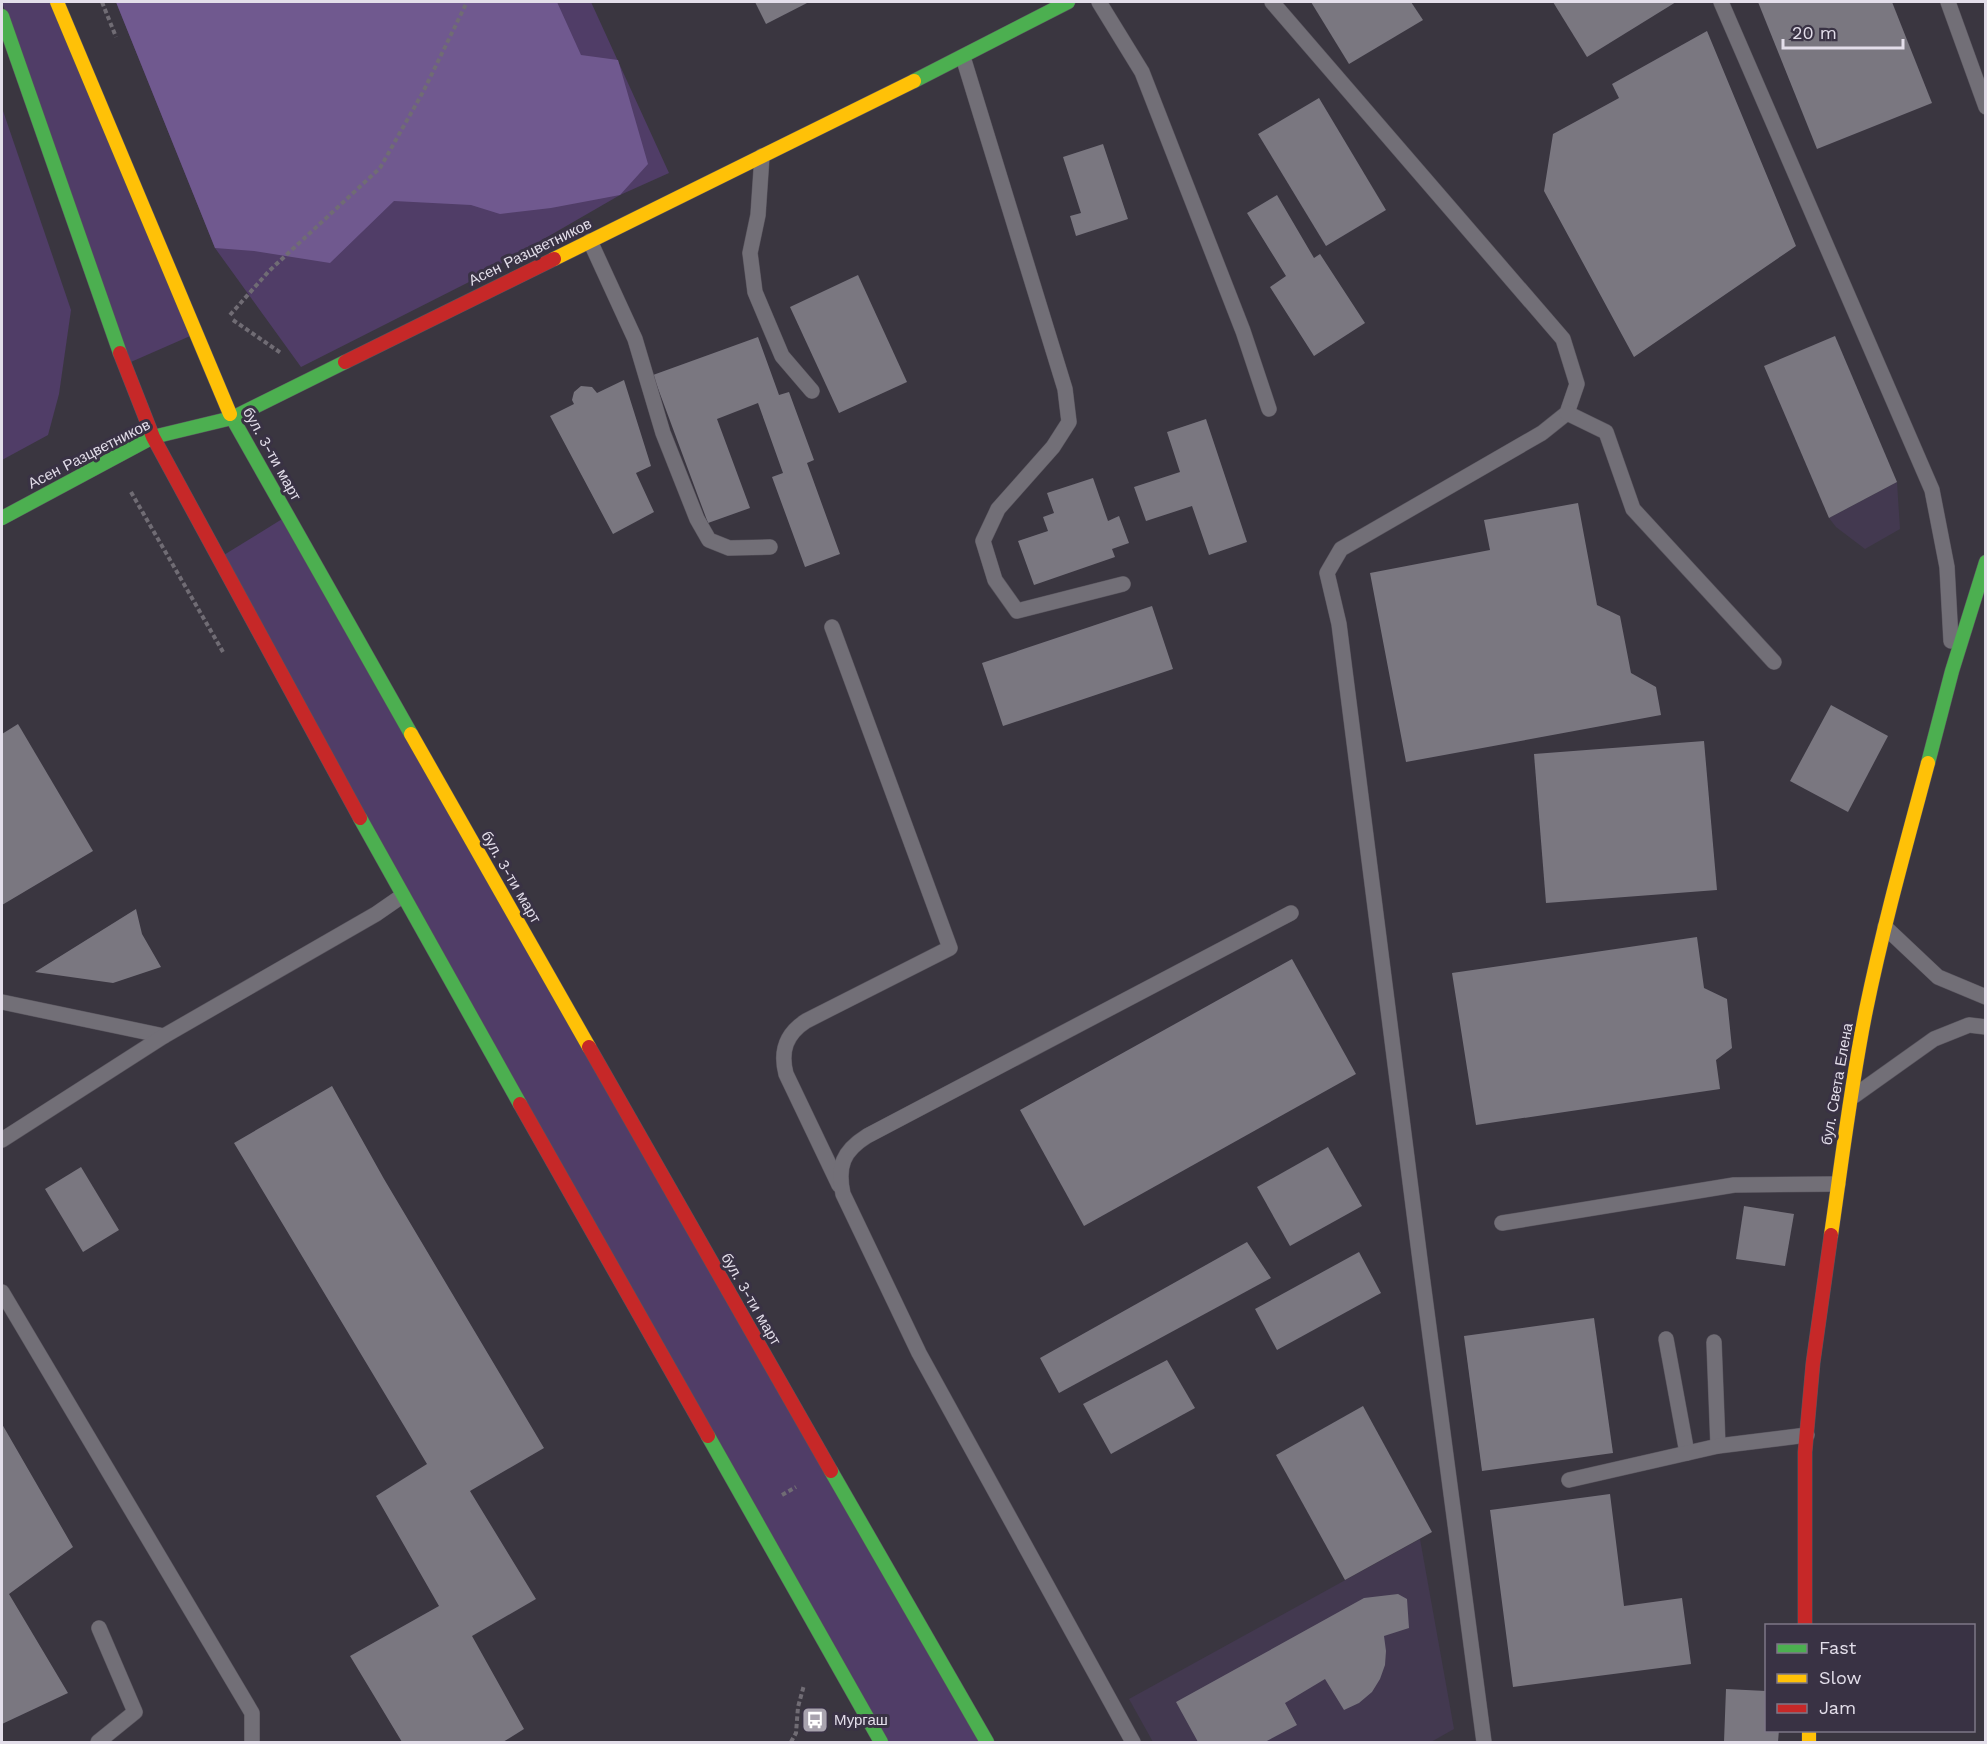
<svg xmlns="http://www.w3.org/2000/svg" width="1987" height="1744" font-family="'Work Sans',sans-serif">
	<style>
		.built { fill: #433950 }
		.green { fill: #503d67 }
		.forest { fill: #70598f }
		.building { fill: #7a7780 }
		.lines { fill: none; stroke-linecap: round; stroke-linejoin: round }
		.lane-casing { stroke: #58545d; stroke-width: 16 }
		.fast-casing { stroke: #58545d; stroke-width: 15 }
		.slow-casing { stroke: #58545d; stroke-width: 15 }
		.jam-casing { stroke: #58545d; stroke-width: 15 }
		.path { stroke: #706c74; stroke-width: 4; stroke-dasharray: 4.5 3; stroke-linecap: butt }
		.lane { stroke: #726f77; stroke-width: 15 }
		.fast { stroke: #4caf50; stroke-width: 14 }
		.slow { stroke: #ffc107; stroke-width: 14 }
		.jam { stroke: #c62828; stroke-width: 14 }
		.labels { text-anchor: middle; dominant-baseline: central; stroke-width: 6; stroke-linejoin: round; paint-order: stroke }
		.street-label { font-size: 15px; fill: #e3deea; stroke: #393244 }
		.poi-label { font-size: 15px; fill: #e3deea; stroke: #393244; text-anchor: start }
	</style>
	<rect width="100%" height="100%" fill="#3a3640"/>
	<!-- built -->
	<g class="built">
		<polygon points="1897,482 1900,529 1865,549 1836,527 1829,518"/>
		<polygon points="1420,1539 1454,1729 1431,1742 1153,1742 1129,1699"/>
	</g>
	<!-- green -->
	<g class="green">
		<polygon points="2,2 57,2 197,333 124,365"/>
		<polygon points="116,2 591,2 669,173 620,195 471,281 301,367 215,248"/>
		<polygon points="2,108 71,310 59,394 48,435 2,460"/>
		<polygon points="287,516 987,1742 884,1742 219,558"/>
	</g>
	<!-- forest -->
	<polygon class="forest" points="116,2 557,2 581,55 618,60 648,164 620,195 551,208 500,214 471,205 394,201 330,263 254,251 215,248"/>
	<!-- building -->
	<g class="building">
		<polygon points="755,2 809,2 766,24"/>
		<polygon points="1311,2 1411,2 1423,20 1349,64"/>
		<polygon points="1553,2 1676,2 1587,57"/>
		<polygon points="1758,2 1892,2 1932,103 1817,149"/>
		<polygon points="1707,31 1796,246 1634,357 1544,191 1553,134 1619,98 1612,84"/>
		<polygon points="1319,98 1386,210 1326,246 1258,134"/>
		<polygon points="1103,144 1128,219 1076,236 1070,216 1081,213 1063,157"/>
		<polygon points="1277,195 1314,258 1320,254 1365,323 1314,356 1270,287 1286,276 1247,213"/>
		<polygon points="858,275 907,382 839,413 790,307"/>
		<polygon points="1835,336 1897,482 1829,518 1764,366"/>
		<polygon points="758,337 779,395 789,392 814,460 807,463 840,554 805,567 772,477 783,473 758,403 717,419 750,508 708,523 653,375"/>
		<polygon points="624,380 651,466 636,473 654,512 613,534 550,416 574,404 572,400 574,392 581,386 592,387 597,393"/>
		<polygon points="1206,419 1247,542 1209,555 1192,506 1146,521 1134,487 1180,472 1167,432"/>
		<polygon points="1093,478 1108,521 1119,516 1129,543 1112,549 1115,557 1034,585 1018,541 1048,531 1043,517 1054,513 1047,493"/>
		<polygon points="1578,503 1597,605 1620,616 1631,673 1656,687 1661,715 1406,762 1370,573 1490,550 1484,520"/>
		<polygon points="1152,606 1173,669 1003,726 982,663"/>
		<polygon points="1831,705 1888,736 1848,812 1790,781"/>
		<polygon points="18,724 93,851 2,905 2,734"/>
		<polygon points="1704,741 1717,890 1546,903 1534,754"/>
		<polygon points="136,909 142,934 161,967 113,983 35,972"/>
		<polygon points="1697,937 1704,988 1727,999 1732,1048 1716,1060 1720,1089 1476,1125 1452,973"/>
		<polygon points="1292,959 1356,1074 1084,1226 1020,1110"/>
		<polygon points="332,1086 384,1179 544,1448 470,1491 536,1599 472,1636 524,1729 503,1742 402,1742 350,1656 439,1606 376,1496 427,1464 234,1143"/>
		<polygon points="1328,1147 1362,1206 1290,1246 1257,1187"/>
		<polygon points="81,1167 119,1230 83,1252 45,1189"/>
		<polygon points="1744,1206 1794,1214 1785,1266 1736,1259"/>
		<polygon points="1247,1242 1271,1278 1059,1393 1040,1358"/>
		<polygon points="1359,1252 1381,1293 1277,1350 1255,1309"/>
		<polygon points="1594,1318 1613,1453 1482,1471 1464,1336"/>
		<polygon points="1167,1360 1195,1408 1111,1454 1083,1404"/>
		<polygon points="1363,1406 1432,1532 1345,1580 1276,1455"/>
		<polygon points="2,1424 73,1547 9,1594 68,1693 2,1724"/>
		<polygon points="1610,1494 1624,1606 1682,1598 1691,1664 1513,1687 1490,1510"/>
		<polygon points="1398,1594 1407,1599 1409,1628 1384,1636 1386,1651 1385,1665 1380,1679 1372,1692 1359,1703 1344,1710 1325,1679 1285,1703 1297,1725 1265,1742 1198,1742 1176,1702 1364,1598"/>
		<polygon points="1726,1689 1766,1691 1766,1730 1779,1730 1778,1742 1724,1742"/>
	</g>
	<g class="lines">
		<defs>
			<g id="lane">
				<polyline points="1099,2 1142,72 1243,331 1269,409"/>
				<polyline points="1272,2 1563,339 1577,384 1567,413 1542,433 1341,549 1327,573 1339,624 1420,1260 1484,1742"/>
				<polyline points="1721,2 1932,490 1947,567 1951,641"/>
				<polyline points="1948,2 1986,107"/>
				<polyline points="963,57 1065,389 1069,422 1053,447 998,509 983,541 995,580 1017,611 1123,584"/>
				<polyline points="762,156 758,215 750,253 755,292 782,356 812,391"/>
				<polyline points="590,241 635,339 663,433 697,519 709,540 729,548 770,547"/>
				<polyline points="1567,413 1606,432 1633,509 1774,662"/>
				<path d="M832 627 950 948 806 1021C786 1034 780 1051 786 1074L839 1185"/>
				<polyline points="1885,927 1938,977 1986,997"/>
				<polyline points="2,1002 164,1036"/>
				<polyline points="1854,1096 1934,1039 1969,1025 1986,1027"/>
				<polyline points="2,1140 164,1036 376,914 402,896"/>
				<polyline points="1502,1223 1734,1185 1838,1184"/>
				<polyline points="2,1292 252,1713 252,1742"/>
				<polyline points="1666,1339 1687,1453"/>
				<polyline points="1714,1342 1718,1446"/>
				<polyline points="1569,1480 1718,1446 1807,1435"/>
				<polyline points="98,1742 135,1712 99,1628"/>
				<path d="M1133 1742 919 1353 843 1194C837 1166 843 1151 867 1136L1291 913"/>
			</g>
			<g id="fast">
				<polyline points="2,16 120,353"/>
				<polyline points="914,81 1068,2"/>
				<polyline points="230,414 411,734"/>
				<polyline points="2,518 153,437 232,418 345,362"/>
				<polyline points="1928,763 1952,671 1986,562"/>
				<polyline points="360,818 520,1104"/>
				<polyline points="708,1436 881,1742"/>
				<polyline points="831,1471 987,1742"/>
			</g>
			<g id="slow">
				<polyline points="57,2 230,414"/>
				<polyline points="554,259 914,81"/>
				<polyline points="411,734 589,1047"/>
				<path d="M1831 1235C1842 1160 1851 1084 1866 1010 1883 927 1906 845 1928 763"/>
				<polyline points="1809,1730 1809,1742"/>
			</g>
			<g id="jam">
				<polyline points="120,353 153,437 360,818"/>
				<polyline points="345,362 554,259"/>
				<polyline points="589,1047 831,1471"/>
				<polyline points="520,1104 708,1436"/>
				<polyline points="1805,1626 1805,1452 1813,1363 1831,1235"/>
			</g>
		</defs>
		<!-- lane casing -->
		<use href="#lane" class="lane-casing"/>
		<!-- fast casing -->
		<use href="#fast" class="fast-casing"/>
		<!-- slow casing -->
		<use href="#slow" class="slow-casing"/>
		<!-- jam casing -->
		<use href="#jam" class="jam-casing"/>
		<!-- path -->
		<g class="path">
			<polyline points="102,2 116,37"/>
			<polyline points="230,315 269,271 380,168 423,92 467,2"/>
			<polyline points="233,320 281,353"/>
			<polyline points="131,492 223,652"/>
			<polyline points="782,1495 796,1487"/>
			<polyline points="791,1742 796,1733 798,1707 804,1685"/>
		</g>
		<!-- lane -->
		<use href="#lane" class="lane"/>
		<!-- fast -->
		<use href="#fast" class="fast"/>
		<!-- slow -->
		<use href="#slow" class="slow"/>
		<!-- jam -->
		<use href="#jam" class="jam"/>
	</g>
	<!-- icons -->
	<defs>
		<symbol id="bus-square" viewBox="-11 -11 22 22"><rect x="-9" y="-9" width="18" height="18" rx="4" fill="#a8a3ae" stroke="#393244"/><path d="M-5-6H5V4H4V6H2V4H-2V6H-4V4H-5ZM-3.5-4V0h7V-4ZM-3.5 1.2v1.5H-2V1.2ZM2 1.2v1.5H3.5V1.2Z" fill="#fff"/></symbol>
	</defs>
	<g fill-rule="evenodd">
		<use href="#bus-square" x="800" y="1705" width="30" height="30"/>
	</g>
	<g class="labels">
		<!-- street labels -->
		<g class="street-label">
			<text transform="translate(530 252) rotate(-26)">Асен Разцветников</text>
			<text transform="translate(89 454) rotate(-27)">Асен Разцветников</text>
			<text transform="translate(272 454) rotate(61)">бул. 3-ти март</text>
			<text transform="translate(511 877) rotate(60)">бул. 3-ти март</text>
			<text transform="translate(1837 1084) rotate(-80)">бул. Света Елена</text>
			<text transform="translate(751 1299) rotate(60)">бул. 3-ти март</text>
		</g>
		<!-- poi labels -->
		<g class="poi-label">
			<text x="834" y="1720">Мургаш</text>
		</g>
	</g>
	<!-- border -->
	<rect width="1987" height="1744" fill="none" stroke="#e3deea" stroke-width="6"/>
	<!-- legend -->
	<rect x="1765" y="1624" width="210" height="108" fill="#393244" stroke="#7d7786" stroke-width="1.5"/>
	<rect x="1777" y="1644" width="30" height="9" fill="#4caf50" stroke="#7d7786" stroke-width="1.5"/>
	<text x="1819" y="1654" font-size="18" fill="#e3deea">Fast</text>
	<rect x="1777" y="1674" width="30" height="9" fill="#ffc107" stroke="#7d7786" stroke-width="1.5"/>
	<text x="1819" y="1684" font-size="18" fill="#e3deea">Slow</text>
	<rect x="1777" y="1704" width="30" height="9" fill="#c62828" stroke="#7d7786" stroke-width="1.5"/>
	<text x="1819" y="1714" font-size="18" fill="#e3deea">Jam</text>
	<!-- scale -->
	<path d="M1783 39v9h120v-9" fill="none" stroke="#e3deea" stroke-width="3"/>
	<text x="1792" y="39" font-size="18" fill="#e3deea" stroke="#393244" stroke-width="4.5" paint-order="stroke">20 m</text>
</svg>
